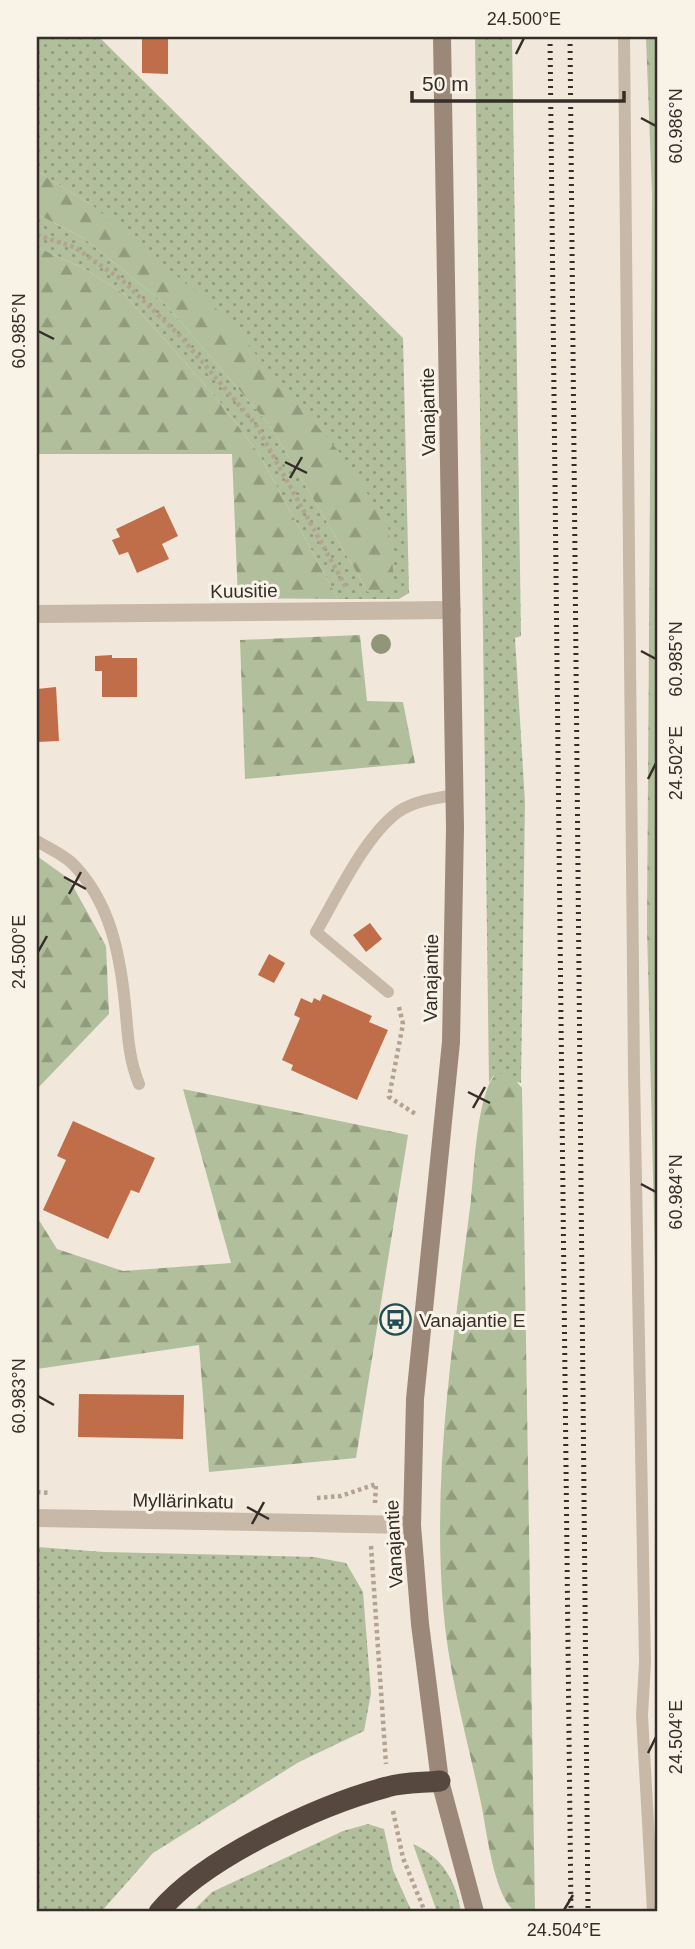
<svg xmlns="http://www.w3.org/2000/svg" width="695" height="1949" font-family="Helvetica,sans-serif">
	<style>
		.grass { fill: url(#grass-dots) }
		.forest { fill: url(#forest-firs) }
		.building { fill: #c06d49 }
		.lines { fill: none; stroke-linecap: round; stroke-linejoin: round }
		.path { stroke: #b4a292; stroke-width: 4.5; stroke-dasharray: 3.5 3.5; stroke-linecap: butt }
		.lane { stroke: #c8b8a8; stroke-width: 12 }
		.street { stroke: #c8b8a8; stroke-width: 18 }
		.secondary { stroke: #9b8879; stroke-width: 18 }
		.highway { stroke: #56473f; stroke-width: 21 }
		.rail { stroke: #352d28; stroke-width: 5; stroke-dasharray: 2 5; stroke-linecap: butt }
		.tree { fill: #91967b }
		.ticks { fill: none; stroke: #352d28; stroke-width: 2.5 }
		.labels { text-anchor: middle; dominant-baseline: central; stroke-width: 6; stroke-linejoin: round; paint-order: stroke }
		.street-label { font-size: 19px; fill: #352d28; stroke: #f8f2e7 }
		.poi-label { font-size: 19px; fill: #352d28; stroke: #f8f2e7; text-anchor: start }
		.neatline { fill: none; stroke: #352d28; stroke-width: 2.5 }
		.ticks-label { font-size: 18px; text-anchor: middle; fill: #352d28 }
	</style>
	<defs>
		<pattern id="grass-dots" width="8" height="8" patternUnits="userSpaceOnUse" patternTransform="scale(1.75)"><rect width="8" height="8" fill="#b1bf9c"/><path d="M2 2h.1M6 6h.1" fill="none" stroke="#919c7f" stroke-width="1.8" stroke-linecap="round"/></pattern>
		<pattern id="forest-firs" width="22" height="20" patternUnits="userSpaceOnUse" patternTransform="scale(1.75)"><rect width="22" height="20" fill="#b1bf9c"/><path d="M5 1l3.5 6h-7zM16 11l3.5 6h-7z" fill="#919c7f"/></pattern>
	</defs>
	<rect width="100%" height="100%" fill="#f1e8db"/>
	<!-- grass -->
	<g class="grass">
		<polygon points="37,37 99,37 403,338 409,593 399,599 338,599 259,454 220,402 124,294 85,269 37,247 37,214 85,239 166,305 271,427 368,592 388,524 92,205 37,171"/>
		<polygon points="475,37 512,37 521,636 515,638 525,802 521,1083 493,1076 489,1083"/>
		<polygon points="656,1301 658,1303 658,1640 656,1595"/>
		<polygon points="37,1547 104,1552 314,1557 346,1563 363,1592 371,1693 364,1731 299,1762 153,1853 101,1912 37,1912"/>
		<polygon points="368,1824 384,1829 393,1870 412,1912 192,1912 212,1892 343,1831"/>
		<path d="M413 1844C443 1857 456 1882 461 1912H437Z"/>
	</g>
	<!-- forest -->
	<g class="forest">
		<polygon points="646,37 658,37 658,1303 656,1301 647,927 652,194"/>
		<polygon points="37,171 92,205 220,312 340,453 388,524 395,588 368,592 271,427 166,305 85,239 37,214"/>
		<polygon points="37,247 85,269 124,294 220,402 259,454 338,599 238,598 232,454 37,454"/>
		<polygon points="360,635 367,701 403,702 415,763 245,779 240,640"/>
		<polygon points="37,856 69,879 106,946 109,1014 37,1089"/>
		<path d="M498 1073 512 1076 522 1088 535 1912H515C493 1894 487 1831 481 1803 467 1738 448 1672 443 1606 432 1470 454 1335 471 1200 474 1175 477 1085 498 1073Z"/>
		<polygon points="183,1089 408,1135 356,1458 209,1472 199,1345 37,1369 37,1217 57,1249 123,1271 231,1263"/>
	</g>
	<!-- building -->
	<g class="building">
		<polygon points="142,37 168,37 168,74 142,73"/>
		<polygon points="164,506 178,536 162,544 169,559 137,573 128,552 119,555 112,540 120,537 116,529"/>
		<polygon points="112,655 112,658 137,658 137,697 102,697 102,671 95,671 95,656"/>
		<polygon points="56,687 59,741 37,742 37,689"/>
		<polygon points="370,923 382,939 366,952 353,935"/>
		<polygon points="269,954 285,963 274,983 258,975"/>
		<polygon points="323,994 372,1016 369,1022 388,1030 357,1100 291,1070 293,1065 282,1060 300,1018 294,1015 301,998 312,1003 314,998 320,1001"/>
		<polygon points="73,1121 155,1158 139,1193 131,1190 108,1239 43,1210 66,1160 57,1156"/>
		<polygon points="79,1394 184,1395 183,1439 78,1437"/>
	</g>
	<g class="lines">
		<!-- path -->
		<g class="path">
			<polyline points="37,235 74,247 122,280 180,336 256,425 347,589"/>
			<polyline points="399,1007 403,1024 389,1097 417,1115"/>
			<polyline points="37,1492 50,1493"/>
			<polyline points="317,1498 341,1496 376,1484 375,1503"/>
			<polyline points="371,1546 386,1764"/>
			<polyline points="393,1811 403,1858 425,1912"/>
		</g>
		<!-- lane -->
		<g class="lane">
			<polyline points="624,37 634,1073 645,1663 642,1715 653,1912"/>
			<path d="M37 841C48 848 64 855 73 864 110 902 120 954 125 1004 128 1033 128 1057 139 1084"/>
			<path d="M388 992 316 932C337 896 365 836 398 812 414 801 436 798 454 795"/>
		</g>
		<!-- street -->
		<g class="street">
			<polyline points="37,614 452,610"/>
			<polyline points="37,1518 412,1525"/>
		</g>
		<!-- secondary -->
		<polyline class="secondary" points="442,37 455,828 451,1042 415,1399 412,1525 420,1624 440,1781 475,1912"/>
		<!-- highway -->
		<path class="highway" d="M159 1912C204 1858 319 1805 387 1787 404 1782 423 1783 440 1781"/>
		<!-- rail -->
		<g class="rail">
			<polyline points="550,37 571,1912"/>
			<polyline points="570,37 588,1912"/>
		</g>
	</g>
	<!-- trees -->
	<circle class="tree" cx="381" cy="644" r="10"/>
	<!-- ticks -->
	<path class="ticks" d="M516 54 524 38M641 118 656 126M38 331 54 339M285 462 307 473M290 478 302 457M641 651 656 659M648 779 656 763M64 877 86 889M69 894 81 872M38 952 47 936M468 1092 490 1103M473 1108 485 1087M641 1184 656 1192M38 1396 54 1405M247 1507 269 1519M252 1524 264 1502M648 1753 656 1737M564 1910 573 1895"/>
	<!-- icons -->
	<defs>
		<symbol id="bus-ring" viewBox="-11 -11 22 22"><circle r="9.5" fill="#f8f2e7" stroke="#1f4e55" stroke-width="1.5"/><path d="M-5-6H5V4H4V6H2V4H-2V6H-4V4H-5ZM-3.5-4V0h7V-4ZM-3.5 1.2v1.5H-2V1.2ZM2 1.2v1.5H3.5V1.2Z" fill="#1f4e55"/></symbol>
	</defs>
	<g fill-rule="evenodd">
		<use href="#bus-ring" x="378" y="1302" width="35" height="35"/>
	</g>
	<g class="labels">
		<!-- street labels -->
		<g class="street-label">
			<text transform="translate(428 412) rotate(-91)">Vanajantie</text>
			<text transform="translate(244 591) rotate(-1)">Kuusitie</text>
			<text transform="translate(431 978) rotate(-89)">Vanajantie</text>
			<text transform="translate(183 1501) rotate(1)">Myllärinkatu</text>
			<text transform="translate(394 1544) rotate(-93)">Vanajantie</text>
		</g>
		<!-- poi labels -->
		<g class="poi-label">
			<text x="419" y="1320">Vanajantie E</text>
		</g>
	</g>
	<!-- border -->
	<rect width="695" height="1949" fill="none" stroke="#f8f2e7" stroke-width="77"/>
	<!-- scale -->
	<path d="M412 91v10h212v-10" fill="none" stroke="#352d28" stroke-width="3.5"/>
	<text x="422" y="91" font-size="21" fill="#352d28" stroke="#f8f2e7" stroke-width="5" paint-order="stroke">50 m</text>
	<rect x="38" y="38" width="618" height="1872" class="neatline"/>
	<g class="ticks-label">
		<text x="524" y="25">24.500°E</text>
		<text transform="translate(676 126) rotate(-90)" y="6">60.986°N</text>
		<text transform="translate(19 331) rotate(-90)" y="6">60.985°N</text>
		<text transform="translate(676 659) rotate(-90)" y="6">60.985°N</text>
		<text transform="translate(676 763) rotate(-90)" y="6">24.502°E</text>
		<text transform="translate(19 952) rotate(-90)" y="6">24.500°E</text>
		<text transform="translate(676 1192) rotate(-90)" y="6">60.984°N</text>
		<text transform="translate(19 1396) rotate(-90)" y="6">60.983°N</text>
		<text transform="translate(676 1737) rotate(-90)" y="6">24.504°E</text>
		<text x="564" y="1936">24.504°E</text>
	</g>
</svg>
